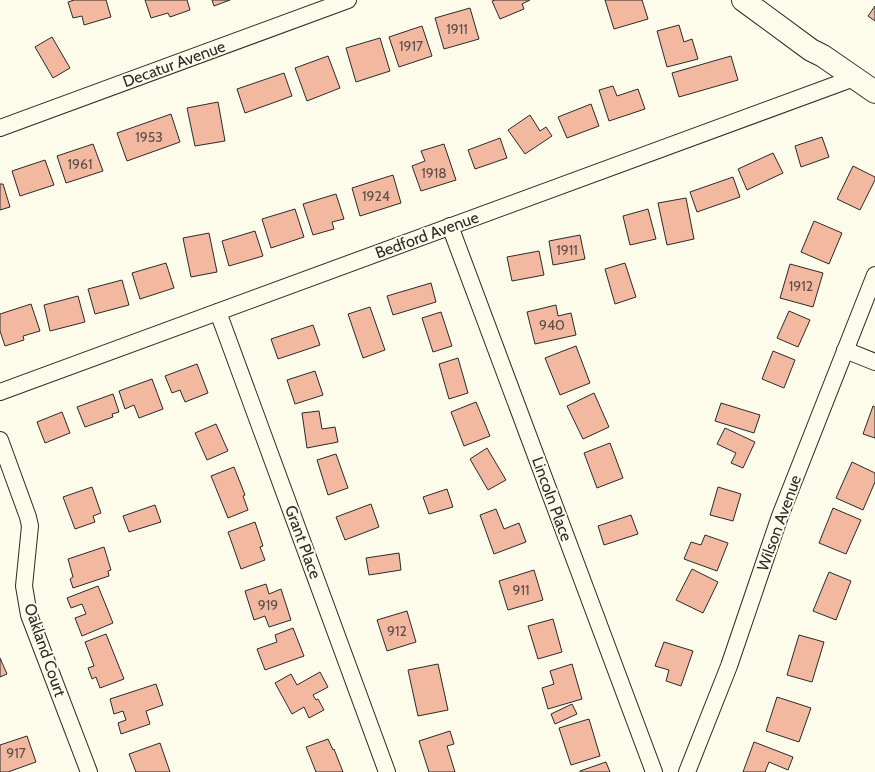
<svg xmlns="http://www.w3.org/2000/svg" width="875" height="772" font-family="Cabin,sans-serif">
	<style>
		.building { fill: #f2b8a0; stroke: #2b2b2b }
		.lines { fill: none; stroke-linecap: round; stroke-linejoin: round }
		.minor-casing { stroke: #2b2b2b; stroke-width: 18 }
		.secondary-casing { stroke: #2b2b2b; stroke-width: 24 }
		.minor { stroke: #fdfbea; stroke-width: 16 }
		.secondary { stroke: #fdfbea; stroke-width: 22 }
		.labels { text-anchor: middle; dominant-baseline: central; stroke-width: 4; stroke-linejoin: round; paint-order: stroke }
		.number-label { font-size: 14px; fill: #5d4e48 }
		.street-label { font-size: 16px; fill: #2b2b2b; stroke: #fdfbea }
	</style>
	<rect width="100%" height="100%" fill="#fdfbea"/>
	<!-- building -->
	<g class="building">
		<polygon points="74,0 106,0 111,17 84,25 82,16 73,18 68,2"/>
		<polygon points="145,0 187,0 190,10 170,17 168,13 151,18"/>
		<polygon points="212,0 230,0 214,6"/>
		<polygon points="495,0 530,0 522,4 524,9 500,19 492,1"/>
		<polygon points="605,0 642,0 648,19 614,29"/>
		<polygon points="875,6 875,21 868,16"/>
		<polygon points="470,8 479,39 444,49 435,18"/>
		<polygon points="679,25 684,42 692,39 698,59 667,67 657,31"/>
		<polygon points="422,26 432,56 399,67 389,37"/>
		<polygon points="52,37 70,68 53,78 35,47"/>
		<polygon points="380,38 390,71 356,82 346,48"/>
		<polygon points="328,56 340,88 307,101 295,68"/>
		<polygon points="731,56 738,80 679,97 672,73"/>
		<polygon points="284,73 292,96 245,113 237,89"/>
		<polygon points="613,86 617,96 638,89 645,109 609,121 599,90"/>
		<polygon points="218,102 225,141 195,146 187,108"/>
		<polygon points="591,104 599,126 567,138 558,117"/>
		<polygon points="171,114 180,142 127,161 117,133"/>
		<polygon points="530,115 540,131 546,127 552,136 525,154 508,130"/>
		<polygon points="822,137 829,157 801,167 795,146"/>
		<polygon points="500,138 507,158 475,169 468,150"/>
		<polygon points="93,144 103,171 66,183 57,156"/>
		<polygon points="444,144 456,180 421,191 412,166 425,161 421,151"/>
		<polygon points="773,153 783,173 747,190 738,169"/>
		<polygon points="45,160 54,185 20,196 12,171"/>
		<polygon points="853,166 875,177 875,180 860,210 837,199"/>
		<polygon points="393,175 401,203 360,216 352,188"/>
		<polygon points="733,177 740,197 697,212 690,192"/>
		<polygon points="0,184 3,184 10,207 0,210"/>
		<polygon points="336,194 344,219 332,222 334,229 313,235 303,204"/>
		<polygon points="686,198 694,239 667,245 658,203"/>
		<polygon points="295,209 304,237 271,248 262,219"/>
		<polygon points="648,209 656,239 630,245 623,216"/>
		<polygon points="814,221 842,233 829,264 801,252"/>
		<polygon points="255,231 263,256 229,266 222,241"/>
		<polygon points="209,233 217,272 191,277 183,238"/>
		<polygon points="580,235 585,259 553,265 549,241"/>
		<polygon points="539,251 544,275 512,281 507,257"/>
		<polygon points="166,263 174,288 140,299 132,273"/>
		<polygon points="625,263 636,297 615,304 605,269"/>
		<polygon points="790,264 823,273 813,307 780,298"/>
		<polygon points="122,280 129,305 95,314 88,289"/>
		<polygon points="431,283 436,302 393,315 387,296"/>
		<polygon points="78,296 85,322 50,331 44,305"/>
		<polygon points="31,304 40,331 23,336 24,340 5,346 0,331 0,314"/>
		<polygon points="556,305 558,316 571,313 576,335 535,344 527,312"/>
		<polygon points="370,307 385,350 363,358 348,314"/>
		<polygon points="789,311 810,320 798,347 777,338"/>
		<polygon points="441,312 452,346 433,352 422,318"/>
		<polygon points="313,325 320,345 278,359 271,339"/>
		<polygon points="576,346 590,383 560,395 545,358"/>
		<polygon points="773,351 795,360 784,388 762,379"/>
		<polygon points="458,358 468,393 449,399 439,364"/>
		<polygon points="197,364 208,393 185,402 180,390 172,393 165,376"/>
		<polygon points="315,371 323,395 295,404 287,380"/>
		<polygon points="152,379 163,409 139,418 134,405 125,409 119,391"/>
		<polygon points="594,393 609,427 583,439 567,406"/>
		<polygon points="113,394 119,412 112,414 113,417 85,427 77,407"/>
		<polygon points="476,402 490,436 464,446 451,412"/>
		<polygon points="721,403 760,415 754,433 715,421"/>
		<polygon points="873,406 875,407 875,438 863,434"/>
		<polygon points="319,411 322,429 335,427 338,442 307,448 302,413"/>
		<polygon points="62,412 70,433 45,443 37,422"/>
		<polygon points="216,424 228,451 207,460 195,433"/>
		<polygon points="725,428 755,442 743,468 731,463 736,453 717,444"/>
		<polygon points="610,443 623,478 597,488 584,453"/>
		<polygon points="487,448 506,480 488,490 470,459"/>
		<polygon points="336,454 348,488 328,495 317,460"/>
		<polygon points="852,462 875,473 875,482 863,510 836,498"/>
		<polygon points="234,467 245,495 243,496 248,510 228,518 211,476"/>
		<polygon points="92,487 101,513 93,516 95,522 75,529 63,497"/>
		<polygon points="718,487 741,494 733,521 710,515"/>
		<polygon points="447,489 453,507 429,514 423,497"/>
		<polygon points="371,504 379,527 345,540 336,517"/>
		<polygon points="155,505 161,522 129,532 123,516"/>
		<polygon points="833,508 861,520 846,554 819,543"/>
		<polygon points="496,509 504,529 519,523 526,542 494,554 480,515"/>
		<polygon points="631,515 638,534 604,545 598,526"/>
		<polygon points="255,522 263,546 260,547 265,560 241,569 228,532"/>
		<polygon points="705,535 728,543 717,571 684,559 691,542 701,545"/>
		<polygon points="104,547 111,570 108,571 109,576 73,588 70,579 73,577 68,559"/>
		<polygon points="399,553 401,570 369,575 366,558"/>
		<polygon points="692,569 718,582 703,613 676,600"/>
		<polygon points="534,570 543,600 508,610 499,581"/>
		<polygon points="829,572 851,581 836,620 813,611"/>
		<polygon points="266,584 269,594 281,589 291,620 269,627 265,616 254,620 245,591"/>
		<polygon points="98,586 113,623 82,636 75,618 86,614 82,604 71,608 67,598"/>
		<polygon points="407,611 416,642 387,651 377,620"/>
		<polygon points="553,619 562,652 538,659 528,626"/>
		<polygon points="293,628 304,656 265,670 257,649 277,642 275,635"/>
		<polygon points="106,634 124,679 100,688 96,677 92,679 88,668 94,666 85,642"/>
		<polygon points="799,635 824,642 812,682 787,675"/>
		<polygon points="664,642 693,651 681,686 666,681 669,670 655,666"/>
		<polygon points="0,658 7,674 0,677"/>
		<polygon points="438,664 448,710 418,716 408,670"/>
		<polygon points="572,664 582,699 548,709 542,688 554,684 550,671"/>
		<polygon points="320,672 328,687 313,695 316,700 318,699 324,710 309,718 304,707 292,714 275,683 291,674 297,685"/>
		<polygon points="156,684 163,705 146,711 150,724 121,734 118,723 126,720 123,711 114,714 110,699"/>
		<polygon points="777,697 811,708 799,742 766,731"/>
		<polygon points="572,704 577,714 555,724 551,714"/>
		<polygon points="589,719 600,756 571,765 559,728"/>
		<polygon points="450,731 454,744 447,746 455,772 429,772 419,741"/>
		<polygon points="27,736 36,762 8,772 0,772 0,745"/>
		<polygon points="328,739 333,750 334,749 343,772 316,772 306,747"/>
		<polygon points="754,742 793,757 788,770 769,762 765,772 743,772"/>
		<polygon points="160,743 170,772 136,772 129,754"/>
		<polygon points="606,762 610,772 580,772 580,771"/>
	</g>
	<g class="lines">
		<defs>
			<g id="minor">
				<polyline points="0,128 348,0"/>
				<polyline points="450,226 654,772"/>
				<polyline points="218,312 387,772"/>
				<polyline points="845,350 875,362"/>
				<polyline points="0,392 854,78"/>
				<polyline points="0,440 28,517 30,526 24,586 29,615 89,772"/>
				<polyline points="687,772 729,666 780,516 875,275"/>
			</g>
			<polyline id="secondary" points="743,0 811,50 823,56 875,92"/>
		</defs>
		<!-- minor casing -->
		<use href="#minor" class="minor-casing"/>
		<!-- secondary casing -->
		<use href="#secondary" class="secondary-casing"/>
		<!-- minor -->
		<use href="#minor" class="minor"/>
		<!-- secondary -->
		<use href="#secondary" class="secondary"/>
	</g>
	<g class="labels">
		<!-- number labels -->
		<g class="number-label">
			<text x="457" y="29">1911</text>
			<text x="411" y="46">1917</text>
			<text x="149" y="137">1953</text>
			<text x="80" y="164">1961</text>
			<text x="434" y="173">1918</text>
			<text x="376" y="196">1924</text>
			<text x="567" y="250">1911</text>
			<text x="801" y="286">1912</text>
			<text x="552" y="325">940</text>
			<text x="521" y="590">911</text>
			<text x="268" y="605">919</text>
			<text x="397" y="631">912</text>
			<text x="16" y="753">917</text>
		</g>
		<!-- street labels -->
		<g class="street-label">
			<text transform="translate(174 64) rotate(-20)">Decatur Avenue</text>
			<text transform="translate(427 235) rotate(-20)">Bedford Avenue</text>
			<text transform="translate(552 499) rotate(70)">Lincoln Place</text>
			<text transform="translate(779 523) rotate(-70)">Wilson Avenue</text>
			<text transform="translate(303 542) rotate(70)">Grant Place</text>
			<text transform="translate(45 650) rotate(71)">Oakland Court</text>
		</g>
	</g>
</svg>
